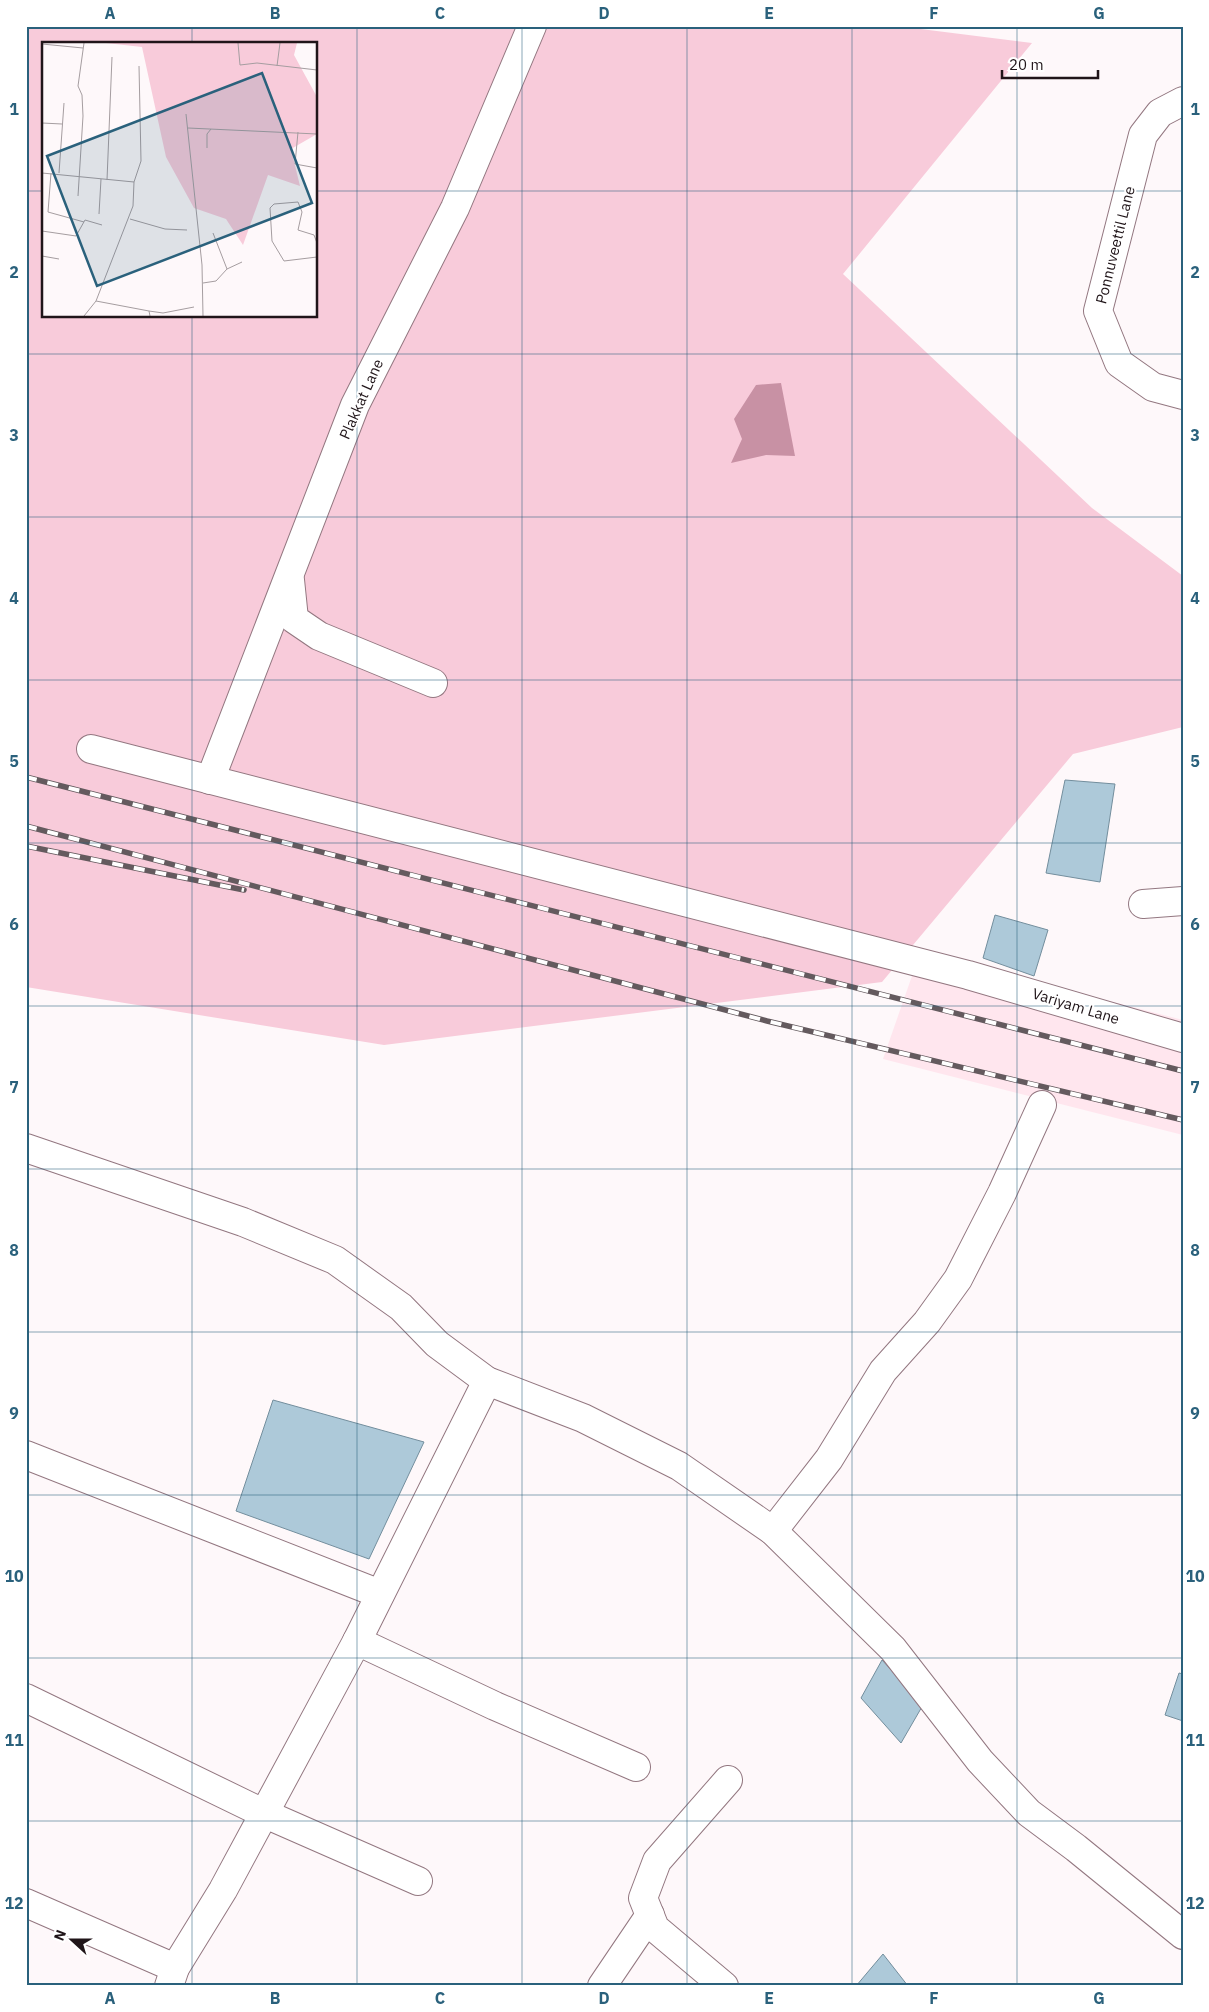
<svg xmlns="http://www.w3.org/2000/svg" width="1209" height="2012" font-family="'IBM Plex Sans',sans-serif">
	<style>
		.built { fill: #ffe6ee }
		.green { fill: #f8cbda; fill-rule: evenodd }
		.water { fill: #c891a4 }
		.building { fill: #adc9d9; stroke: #738e9d }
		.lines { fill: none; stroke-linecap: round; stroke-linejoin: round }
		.minor-casing { stroke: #937780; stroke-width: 30 }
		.minor { stroke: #fff; stroke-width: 28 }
		.rail-casing { stroke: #645a5e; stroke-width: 5.5 }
		.rail { stroke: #fff; stroke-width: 4; stroke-dasharray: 11; stroke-linecap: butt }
		.grid { fill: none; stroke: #2a617c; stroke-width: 1; stroke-opacity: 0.55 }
		.labels { text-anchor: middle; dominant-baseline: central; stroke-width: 4; stroke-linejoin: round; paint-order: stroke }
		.street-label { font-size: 15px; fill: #201519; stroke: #fff }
		.inset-road { fill: none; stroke: #a59da0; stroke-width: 1 }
		.view { fill: #2a617c; fill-opacity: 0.15; stroke: #2a617c; stroke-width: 2.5 }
		.inset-edge { fill: none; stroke: #201519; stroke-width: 2.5 }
		.neatline { fill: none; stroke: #2a617c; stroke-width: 2 }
		.grid-label { font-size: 16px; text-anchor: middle; font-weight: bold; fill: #2a617c }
	</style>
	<rect width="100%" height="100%" fill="#fef8fa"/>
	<!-- built -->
	<polygon class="built" points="927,954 1183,1020 1183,1135 883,1059 913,973"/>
	<!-- green -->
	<path class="green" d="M26 26H897L1032 43 843 274 1092 508 1183 576V727L1073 754 882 982 384 1045 26 987ZM44 44H316V316H44Z"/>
	<!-- water -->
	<polygon class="water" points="781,383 795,456 766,455 731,463 742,439 734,419 756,385"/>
	<!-- building -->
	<g class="building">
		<polygon points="1065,780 1115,784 1100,882 1046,873"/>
		<polygon points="995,915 1048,930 1034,976 983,958"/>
		<polygon points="273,1400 424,1442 369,1559 236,1511"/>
		<polygon points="882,1660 923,1705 901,1743 861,1698"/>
		<polygon points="1179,1673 1183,1674 1183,1721 1165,1715"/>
		<polygon points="883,1954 908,1986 856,1986"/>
	</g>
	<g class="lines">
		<defs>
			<g id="minor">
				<polyline points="1183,101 1160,113 1143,135 1098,311 1119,363 1153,387 1183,395"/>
				<polyline points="290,580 294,619 319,636 433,683"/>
				<polyline points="91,749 968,975 1183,1038"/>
				<polyline points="210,780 355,405 455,208 532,26"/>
				<polyline points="1143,904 1183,901"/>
				<polyline points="26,1148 243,1222 335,1260 401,1307 437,1344 487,1381 583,1418 679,1466 773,1531 893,1649 980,1761 1029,1813 1076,1848 1183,1935"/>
				<polyline points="26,1455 380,1594"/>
				<polyline points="773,1531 829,1459 883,1371 927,1322 958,1279 1002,1193 1042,1105"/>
				<polyline points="357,1641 495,1706 636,1767"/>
				<polyline points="26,1698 263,1813 418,1881"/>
				<polyline points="26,1903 175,1968"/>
				<polyline points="169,1986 175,1968 223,1890 357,1641 487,1381"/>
				<polyline points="602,1986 650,1915"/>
				<polyline points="724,1986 655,1928 643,1898 657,1861 728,1780"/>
			</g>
		</defs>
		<!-- minor casing -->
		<use href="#minor" class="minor-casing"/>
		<!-- minor -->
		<use href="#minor" class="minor"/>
		<defs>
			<g id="rail">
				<polyline points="26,777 1183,1071"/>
				<polyline points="26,826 767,1021 1183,1120"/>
				<polyline points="26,846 244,890"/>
			</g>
		</defs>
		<!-- rail casing -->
		<use href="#rail" class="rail-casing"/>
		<!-- rail -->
		<use href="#rail" class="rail"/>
	</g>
	<!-- grid -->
	<path class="grid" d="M192 26V44M357 26V1986M522 26V1986M687 26V1986M852 26V1986M1017 26V1986M26 191H44M316 191H1183M192 316V1986M26 354H1183M26 517H1183M26 680H1183M26 843H1183M26 1006H1183M26 1169H1183M26 1332H1183M26 1495H1183M26 1658H1183M26 1821H1183"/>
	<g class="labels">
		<!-- street labels -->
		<g class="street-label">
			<text transform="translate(1115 245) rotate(-76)">Ponnuveettil Lane</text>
			<text transform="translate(361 399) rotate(-66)">Plakkat Lane</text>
			<text transform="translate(1076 1006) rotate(17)">Variyam Lane</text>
		</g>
	</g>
	<!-- overview -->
	<g transform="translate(42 42)">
		<rect width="275" height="275" fill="#fef8fa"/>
		<path d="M64 1H255L252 13 275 55V92L249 107 258 144 226 133 201 203 184 177 152 166 124 115 100 5Z" fill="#f8cbda"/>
		<path class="inset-road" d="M196 1 198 23 215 21 275 28M0 2 41 6M235 24 238 1M144 72 160 223 161 274M0 81 20 82M146 86 275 92M256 90 253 122 275 126M165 106V92L169 87M0 131 92 140M9 131 6 170 42 180M17 131 22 61M65 138 70 15M36 154 41 74 40 53 36 44 42 1M57 172 59 137M88 177 123 187 145 188M0 189 34 194 43 178 60 183M275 201 272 193 256 188 260 170 256 160 232 162 228 166 230 199 242 219 275 215M0 214 17 217M185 227 200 220M161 241 174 239 185 227 171 191M54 259 107 269 108 274M107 269 121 271 152 265M42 274 54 259 91 164 92 140 99 119 97 24"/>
		<path class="view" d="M220 31 270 161 55 244 5 114Z"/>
		<rect width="275" height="275" class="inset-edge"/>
	</g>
	<!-- border -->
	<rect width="1209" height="2012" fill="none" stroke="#ffffff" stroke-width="55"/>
	<!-- north arrow -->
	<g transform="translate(72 1940) rotate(291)" stroke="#ffffff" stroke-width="4" paint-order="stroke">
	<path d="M0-4L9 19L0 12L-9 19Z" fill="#201519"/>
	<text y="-8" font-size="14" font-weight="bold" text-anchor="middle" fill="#201519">N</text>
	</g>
	<!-- scale -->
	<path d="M1002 70v8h96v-8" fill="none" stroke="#201519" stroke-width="2.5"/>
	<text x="1009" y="70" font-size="15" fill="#201519" stroke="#ffffff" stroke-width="4" paint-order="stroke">20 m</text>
	<rect x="28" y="28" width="1154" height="1956" class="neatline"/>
	<g class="grid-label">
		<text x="110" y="19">A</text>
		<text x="275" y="19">B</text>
		<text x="440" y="19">C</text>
		<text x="604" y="19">D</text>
		<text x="769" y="19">E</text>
		<text x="934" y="19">F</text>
		<text x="1099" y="19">G</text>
		<text x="14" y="115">1</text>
		<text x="1195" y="115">1</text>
		<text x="14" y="278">2</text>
		<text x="1195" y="278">2</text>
		<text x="14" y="441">3</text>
		<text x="1195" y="441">3</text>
		<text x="14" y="604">4</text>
		<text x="1195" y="604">4</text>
		<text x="14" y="767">5</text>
		<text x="1195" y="767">5</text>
		<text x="14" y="930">6</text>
		<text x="1195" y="930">6</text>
		<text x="14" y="1093">7</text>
		<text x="1195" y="1093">7</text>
		<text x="14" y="1256">8</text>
		<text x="1195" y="1256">8</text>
		<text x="14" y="1419">9</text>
		<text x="1195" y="1419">9</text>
		<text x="14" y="1582">10</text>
		<text x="1195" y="1582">10</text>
		<text x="14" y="1746">11</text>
		<text x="1195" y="1746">11</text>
		<text x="14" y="1909">12</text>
		<text x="1195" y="1909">12</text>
		<text x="110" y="2004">A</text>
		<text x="275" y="2004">B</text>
		<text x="440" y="2004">C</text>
		<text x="604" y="2004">D</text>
		<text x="769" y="2004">E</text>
		<text x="934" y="2004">F</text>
		<text x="1099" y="2004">G</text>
	</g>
</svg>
